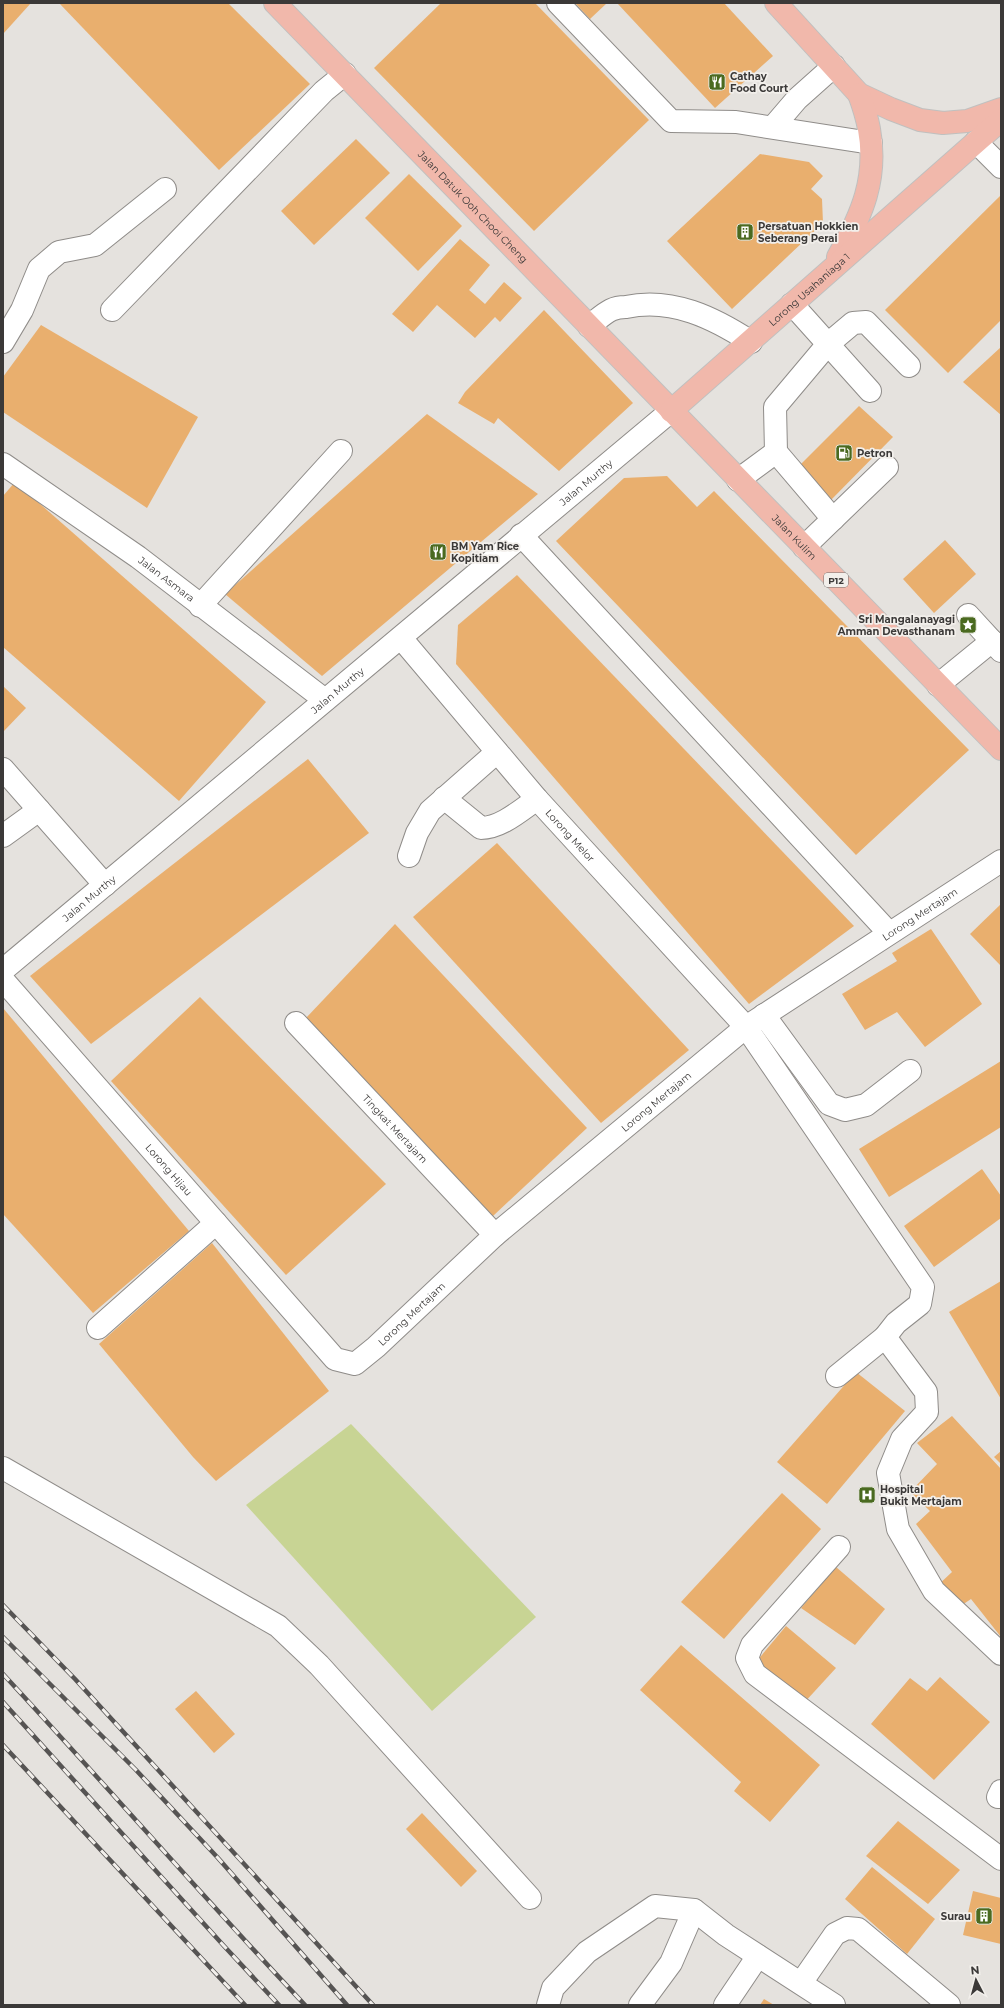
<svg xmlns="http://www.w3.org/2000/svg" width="1004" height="2008" font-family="Montserrat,sans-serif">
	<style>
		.green { fill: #c8d494 }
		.building { fill: #e9af6e }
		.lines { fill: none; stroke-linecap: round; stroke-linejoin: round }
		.minor-casing { stroke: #8f8c89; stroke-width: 24 }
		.major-casing { stroke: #c0c0bf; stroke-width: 24 }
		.minor { stroke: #fff; stroke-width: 22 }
		.major { stroke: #f1b8ab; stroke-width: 22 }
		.rail-casing { stroke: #565453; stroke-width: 4.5 }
		.rail { stroke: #f2efeb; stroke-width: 3; stroke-dasharray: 9; stroke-linecap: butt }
		.labels { text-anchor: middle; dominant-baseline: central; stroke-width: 3.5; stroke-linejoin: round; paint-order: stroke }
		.shield { fill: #f2efeb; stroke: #72706e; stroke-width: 1 }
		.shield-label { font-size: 9px; font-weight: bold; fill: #3b3938 }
		.poi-label { font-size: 10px; font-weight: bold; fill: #3b3938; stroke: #f2efeb; text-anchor: start }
		.street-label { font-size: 10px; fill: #3b3938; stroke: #f2efeb }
	</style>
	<rect width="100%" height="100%" fill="#e5e2de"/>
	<!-- green -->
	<polygon class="green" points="351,1424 536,1617 432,1711 246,1505"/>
	<!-- building -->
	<g class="building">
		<polygon points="3,3 31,3 3,34"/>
		<polygon points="59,3 228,3 310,84 219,170"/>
		<polygon points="441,3 535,3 649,120 534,231 374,68"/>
		<polygon points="575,3 607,3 590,19"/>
		<polygon points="617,3 724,3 773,56 715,108"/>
		<polygon points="356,139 390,173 314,245 281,211"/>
		<polygon points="760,154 809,162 823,176 811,189 822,199 823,223 732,309 667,241"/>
		<polygon points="409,174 462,226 418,271 365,218"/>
		<polygon points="1001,195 1001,320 948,373 885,310"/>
		<polygon points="460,239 490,265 469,290 485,304 504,282 522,298 500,322 495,317 475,338 437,305 413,332 392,314"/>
		<polygon points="544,310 633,403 559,471 498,418 494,424 458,403 465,392"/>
		<polygon points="41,325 198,417 147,508 3,412 3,377"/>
		<polygon points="1001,347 1001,415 963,382"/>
		<polygon points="859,406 893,437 829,502 795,470"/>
		<polygon points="427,414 538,494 322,676 225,594"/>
		<polygon points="667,476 697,507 714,491 969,750 856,855 556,541 624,478"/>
		<polygon points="15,482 266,702 179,801 3,647 3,496"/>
		<polygon points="945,540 976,574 934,613 903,579"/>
		<polygon points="517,575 854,926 749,1004 456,664 458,625"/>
		<polygon points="3,686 26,708 3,732"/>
		<polygon points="308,759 369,833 91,1044 30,976"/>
		<polygon points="497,843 689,1050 601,1123 413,917"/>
		<polygon points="1001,904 1001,966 970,934"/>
		<polygon points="395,924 587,1128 493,1216 306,1018"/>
		<polygon points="931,929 982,1004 925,1047 897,1012 865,1030 842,994 897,961 892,953"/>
		<polygon points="200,997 386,1184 286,1275 111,1081"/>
		<polygon points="3,1008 189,1231 93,1313 3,1214"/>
		<polygon points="1001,1061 1001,1127 889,1197 859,1149"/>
		<polygon points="982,1169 1001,1196 1001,1218 934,1267 904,1226"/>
		<polygon points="212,1243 329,1391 216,1481 193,1457 99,1344"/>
		<polygon points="1001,1281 1001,1399 949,1312"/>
		<polygon points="856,1372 905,1411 827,1504 777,1462"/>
		<polygon points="952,1416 1001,1469 1001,1637 971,1599 956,1609 936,1587 952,1572 916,1524 930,1511 910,1492 937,1464 917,1443"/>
		<polygon points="1001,1451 1001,1464 994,1457"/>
		<polygon points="782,1493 821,1529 724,1639 681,1602"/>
		<polygon points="836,1567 885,1609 855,1645 801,1608"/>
		<polygon points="786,1626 836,1668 803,1704 756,1662"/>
		<polygon points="681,1645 820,1765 770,1822 734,1791 741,1782 640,1690"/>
		<polygon points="940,1677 990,1722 934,1780 871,1724 910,1678 927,1691"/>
		<polygon points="196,1691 235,1734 214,1753 175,1709"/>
		<polygon points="422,1813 477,1871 461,1887 406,1829"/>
		<polygon points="898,1821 960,1870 928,1904 866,1856"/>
		<polygon points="872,1867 935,1919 907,1954 845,1899"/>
		<polygon points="973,1891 1001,1898 1001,1944 963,1935"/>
		<polygon points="764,1999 774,2005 760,2005"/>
	</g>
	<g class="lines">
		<defs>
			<g id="minor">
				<polyline points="558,3 671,121 736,122 871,143"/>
				<polyline points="773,127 797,99 834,66"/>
				<polyline points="976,142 1001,167"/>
				<polyline points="792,304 870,391"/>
				<polyline points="112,310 324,91 345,74"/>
				<path d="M589 326C596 321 603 314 611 310 615 308 622 307 626 307 672 297 714 318 751 342"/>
				<polyline points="3,342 22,310 39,269 59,252 95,245 165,189"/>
				<path id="s1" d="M3 464 138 557 325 700"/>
				<polyline points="738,480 776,452"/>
				<polyline points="833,519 776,452 775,407 828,344 853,323 866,322 909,366"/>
				<polyline points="521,535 889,933"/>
				<polyline points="804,547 887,467"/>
				<polyline points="200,606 341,451"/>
				<polyline points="968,615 1001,651"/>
				<path id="s2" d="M401 638 537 799 746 1027 923 1287 920 1304 896 1323 885 1337 926 1392 927 1412 902 1439 888 1473 898 1529 934 1591 1001 1654"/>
				<polyline points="938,685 992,641"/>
				<polyline points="3,769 105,885"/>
				<path d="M444 798 481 828C501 828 521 810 537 799"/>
				<polyline points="3,836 39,810"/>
				<polyline points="409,856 417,833 430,811 497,752"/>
				<path id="s3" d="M3 970 671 411"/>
				<path id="s4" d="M3 980 335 1359 355 1364 376 1347 495 1235 746 1027 1001 861"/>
				<polyline points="764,1015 829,1104 845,1110 866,1105 910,1071"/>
				<path id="s5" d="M296 1023 495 1235"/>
				<polyline points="98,1328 216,1223"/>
				<polyline points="837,1376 885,1337"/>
				<polyline points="3,1468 278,1626 319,1665 530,1898"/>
				<polyline points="839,1547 752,1645 747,1658 755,1674 1001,1859"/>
				<polyline points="998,1797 1001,1791"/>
				<polyline points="801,1983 835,1934 847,1928 858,1929 949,2005"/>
				<polyline points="548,2005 553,1988 587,1952 655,1906 694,1910 726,1935 834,2005"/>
				<polyline points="640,2005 671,1963 694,1910"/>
				<polyline points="725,2005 758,1956"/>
			</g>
			<g id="major">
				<path id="s6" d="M275 3 1001 749"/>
				<polyline points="776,3 859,94 891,109 920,120 943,123 967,121 1001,109"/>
				<path d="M838 257C862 215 878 178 869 129 867 117 863 105 859 94"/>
				<path id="s7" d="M671 411 1001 120"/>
			</g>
		</defs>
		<!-- minor casing -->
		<use href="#minor" class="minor-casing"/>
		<!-- major casing -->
		<use href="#major" class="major-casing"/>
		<!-- minor -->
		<use href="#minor" class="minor"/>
		<!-- major -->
		<use href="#major" class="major"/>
		<defs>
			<g id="rail">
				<polyline points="3,1605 75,1679 373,2005"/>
				<polyline points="3,1637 136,1770 218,1858 347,2005"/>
				<path d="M3 1674C105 1784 203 1897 305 2005"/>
				<polyline points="3,1702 224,1946 279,2005"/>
				<polyline points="3,1745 245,2005"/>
			</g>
		</defs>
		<!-- rail casing -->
		<use href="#rail" class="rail-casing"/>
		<!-- rail -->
		<use href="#rail" class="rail"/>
	</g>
	<!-- icons -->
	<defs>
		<symbol id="restaurant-square" viewBox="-11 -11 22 22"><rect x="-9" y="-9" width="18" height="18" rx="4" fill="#4a6a20" stroke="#f2efeb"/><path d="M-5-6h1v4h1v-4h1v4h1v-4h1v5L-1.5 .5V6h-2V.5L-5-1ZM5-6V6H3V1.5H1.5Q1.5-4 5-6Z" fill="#fff"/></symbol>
		<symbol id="building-square" viewBox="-11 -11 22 22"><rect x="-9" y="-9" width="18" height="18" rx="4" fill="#4a6a20" stroke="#f2efeb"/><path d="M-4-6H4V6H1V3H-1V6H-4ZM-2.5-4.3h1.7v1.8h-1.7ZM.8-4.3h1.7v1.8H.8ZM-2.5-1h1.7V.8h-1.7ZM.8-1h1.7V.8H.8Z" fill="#fff"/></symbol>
		<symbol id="fuel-square" viewBox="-11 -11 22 22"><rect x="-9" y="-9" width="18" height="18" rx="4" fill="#4a6a20" stroke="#f2efeb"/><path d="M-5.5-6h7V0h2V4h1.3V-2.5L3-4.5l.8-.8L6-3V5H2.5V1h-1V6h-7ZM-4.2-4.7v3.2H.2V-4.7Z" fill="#fff"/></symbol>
		<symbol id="sight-square" viewBox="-11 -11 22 22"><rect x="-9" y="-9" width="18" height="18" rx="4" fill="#4a6a20" stroke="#f2efeb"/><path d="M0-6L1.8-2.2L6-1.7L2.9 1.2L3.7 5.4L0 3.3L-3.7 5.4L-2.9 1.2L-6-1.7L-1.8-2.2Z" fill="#fff"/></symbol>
		<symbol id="hospital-square" viewBox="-11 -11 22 22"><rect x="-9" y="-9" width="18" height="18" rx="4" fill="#4a6a20" stroke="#f2efeb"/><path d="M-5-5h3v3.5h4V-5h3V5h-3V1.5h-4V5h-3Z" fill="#fff"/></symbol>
	</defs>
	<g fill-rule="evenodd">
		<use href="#restaurant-square" x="707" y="72" width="20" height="20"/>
		<use href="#building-square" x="735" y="222" width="20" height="20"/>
		<use href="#fuel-square" x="834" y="443" width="20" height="20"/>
		<use href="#restaurant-square" x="428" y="542" width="20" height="20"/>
		<use href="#sight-square" x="958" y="615" width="20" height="20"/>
		<use href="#hospital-square" x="857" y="1485" width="20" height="20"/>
		<use href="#building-square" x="974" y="1906" width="20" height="20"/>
	</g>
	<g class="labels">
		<!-- shield labels -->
		<rect class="shield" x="824" y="573" width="24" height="14" rx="3"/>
		<g class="shield-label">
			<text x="836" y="580">P12</text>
		</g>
		<!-- poi labels -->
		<g class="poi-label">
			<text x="730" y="76">Cathay<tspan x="730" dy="12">Food Court</tspan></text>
			<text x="758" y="226">Persatuan Hokkien<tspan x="758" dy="12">Seberang Perai</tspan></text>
			<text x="857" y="453">Petron</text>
			<text x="451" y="546">BM Yam Rice<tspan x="451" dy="12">Kopitiam</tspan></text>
			<text x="955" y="619" text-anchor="end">Sri Mangalanayagi<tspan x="955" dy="12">Amman Devasthanam</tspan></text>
			<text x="880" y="1489">Hospital<tspan x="880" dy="12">Bukit Mertajam</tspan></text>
			<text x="971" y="1916" text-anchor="end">Surau</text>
		</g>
		<!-- street labels -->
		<g class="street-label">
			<text stroke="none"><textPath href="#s6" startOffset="284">Jalan Datuk Ooh Chooi Cheng</textPath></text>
			<text stroke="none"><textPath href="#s7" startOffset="184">Lorong Usahaniaga 1</textPath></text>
			<text stroke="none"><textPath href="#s3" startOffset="760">Jalan Murthy</textPath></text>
			<text stroke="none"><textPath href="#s6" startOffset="745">Jalan Kulim</textPath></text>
			<text stroke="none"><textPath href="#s1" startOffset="200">Jalan Asmara</textPath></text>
			<text stroke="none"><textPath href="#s3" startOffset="436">Jalan Murthy</textPath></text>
			<text stroke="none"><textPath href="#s2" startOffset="260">Lorong Melor</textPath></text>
			<text stroke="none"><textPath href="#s3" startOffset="112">Jalan Murthy</textPath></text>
			<text stroke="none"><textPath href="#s4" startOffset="1248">Lorong Mertajam</textPath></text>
			<text stroke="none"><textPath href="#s4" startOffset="924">Lorong Mertajam</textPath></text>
			<text stroke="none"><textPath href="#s5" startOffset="145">Tingkat Mertajam</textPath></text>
			<text stroke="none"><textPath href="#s4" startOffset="252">Lorong Hijau</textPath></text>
			<text stroke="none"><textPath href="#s4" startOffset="600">Lorong Mertajam</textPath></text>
		</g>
	</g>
	<!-- border -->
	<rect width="1004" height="2008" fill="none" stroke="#3b3938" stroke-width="8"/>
	<!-- north arrow -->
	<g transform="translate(976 1980) rotate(354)" stroke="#f2efeb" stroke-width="3" paint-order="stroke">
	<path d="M0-3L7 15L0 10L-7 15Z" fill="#3b3938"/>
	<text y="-6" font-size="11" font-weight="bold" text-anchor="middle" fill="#3b3938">N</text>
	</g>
</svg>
